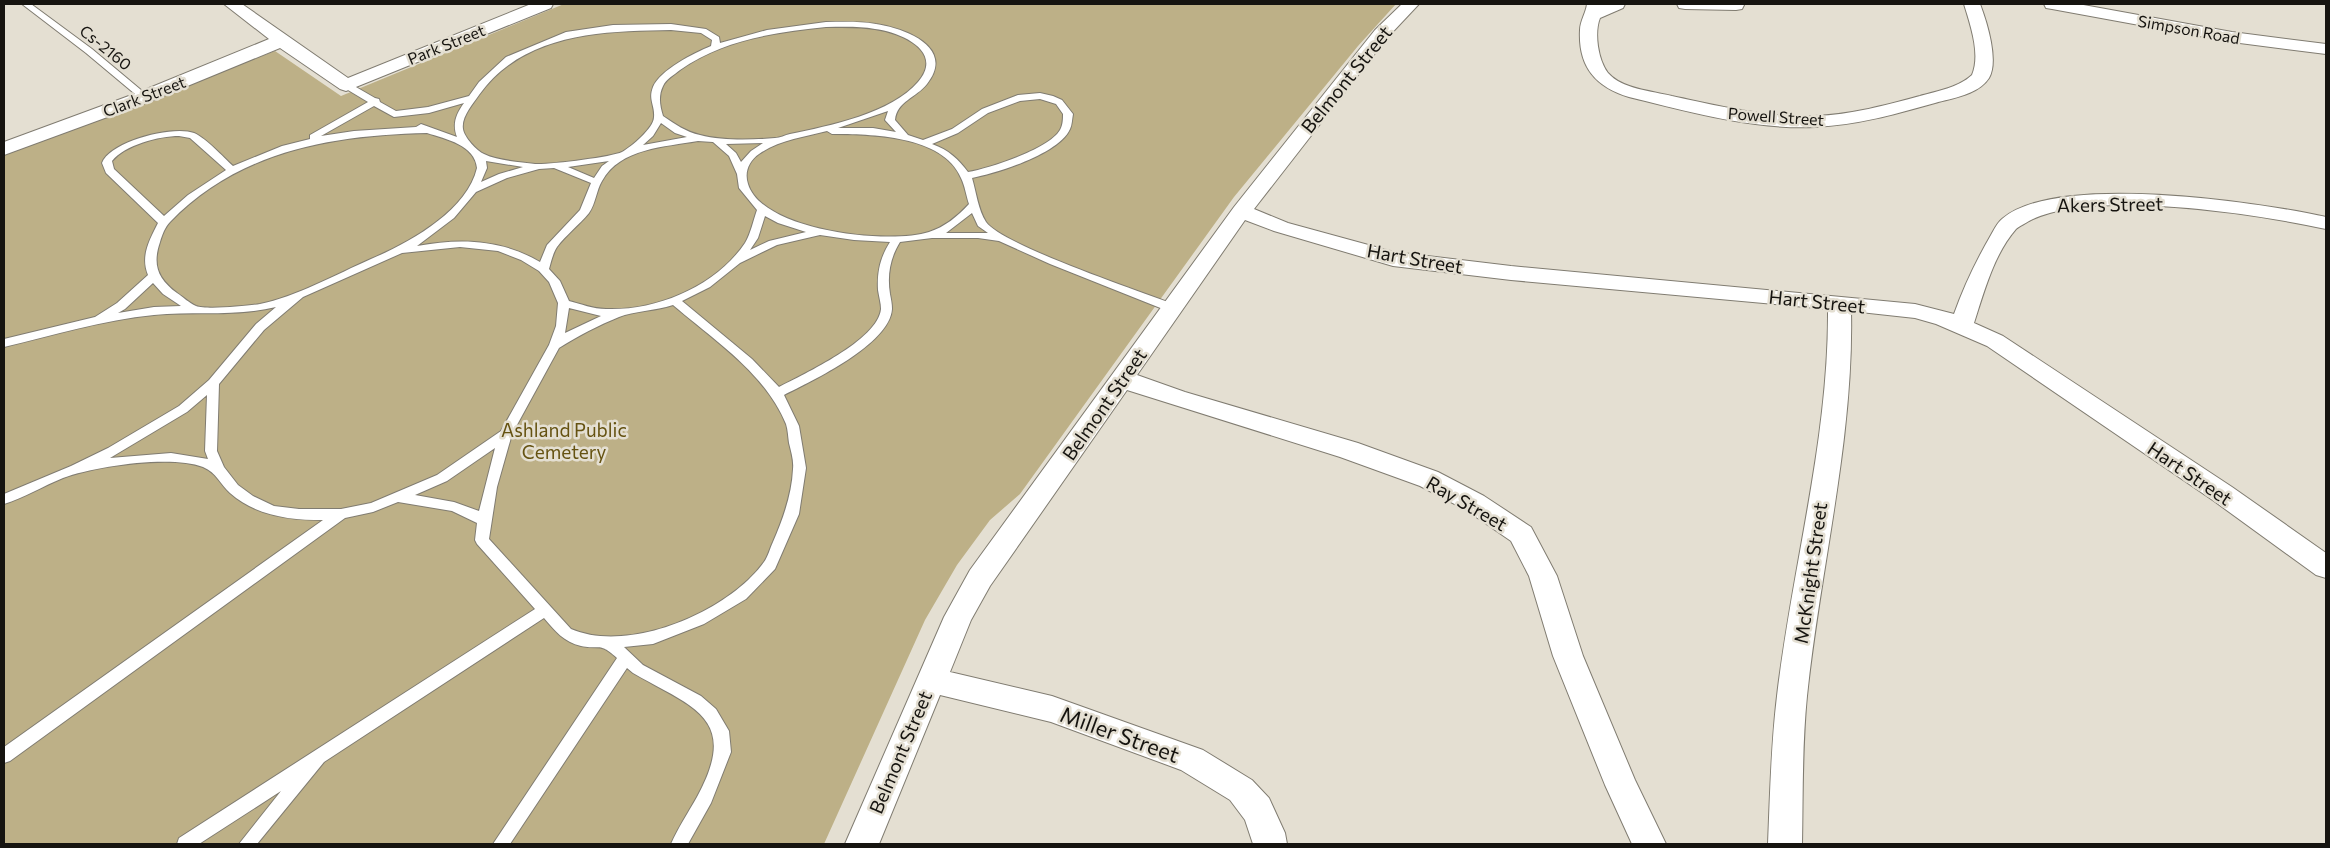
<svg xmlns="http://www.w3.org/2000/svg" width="2330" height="848" font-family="Commissioner,sans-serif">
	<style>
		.green { fill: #bdb087 }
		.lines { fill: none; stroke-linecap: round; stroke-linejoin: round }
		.service-casing { stroke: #807c71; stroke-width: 2 }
		.minor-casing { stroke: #807c71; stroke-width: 2 }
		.service { fill: #fff; fill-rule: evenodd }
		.minor { fill: #fff; fill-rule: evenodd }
		.labels { text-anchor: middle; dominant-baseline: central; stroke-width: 5; stroke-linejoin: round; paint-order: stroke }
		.far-street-label { font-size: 16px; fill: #161410; stroke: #e4dfd2 }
		.street-label { font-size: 19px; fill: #161410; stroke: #e4dfd2 }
		.park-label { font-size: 19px; fill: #655211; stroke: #e4dfd2 }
		.near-street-label { font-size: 22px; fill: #161410; stroke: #e4dfd2 }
	</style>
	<rect width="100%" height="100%" fill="#e4dfd2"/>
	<!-- green -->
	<polygon class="green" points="564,4 1396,4 1358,46 1234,197 1020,494 990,520 957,565 925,620 824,844 4,844 4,155 275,51 341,96"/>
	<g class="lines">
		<defs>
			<g id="service">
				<polygon points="22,4 31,4 92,49 147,95 147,99 141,99 86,53"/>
				<path d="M826 22C842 22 859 21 876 24 904 28 956 47 927 84 916 98 897 101 895 120L908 135 923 140 952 129 982 109 1018 95 1040 93 1053 96 1062 100 1073 114C1072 119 1072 125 1070 129 1059 154 997 173 972 178 976 191 978 210 986 222 1002 245 1142 292 1176 305L1178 308 1176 311H1168L1050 264 999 241 978 238H932L900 242C890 258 887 275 890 294 891 299 892 304 892 309 890 344 812 381 784 395L799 426 806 468 799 514 775 569 746 599 704 624 653 644 624 647 643 665 701 696 716 709 729 731 731 752 711 803 688 844H671C678 828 688 813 697 797 740 718 694 708 633 673L627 668 510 844H493L617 658C599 642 601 650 581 646 564 642 555 631 544 618L324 762 257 844H239L281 791 199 844H177L179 838 535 609 477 544 475 540 477 523 452 511 398 502 373 512 345 518 10 761 4 763V747L323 520C290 520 256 516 230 493 220 484 217 473 203 467 171 455 96 466 63 478 43 486 24 498 4 504V494L71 466 108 448 179 406 209 380 256 324 276 307C236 317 195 311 154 315 103 320 54 335 4 347V339L95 317 117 303 148 275C140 256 150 239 158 223L106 173 102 163C110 141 174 125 194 133 206 138 223 157 233 166L282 146 310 139V135L368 102 343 87V83H349L375 98 379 99 380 102 396 111 428 107 469 96 479 82 506 57 566 32 613 25 671 24 706 29 719 37 720 43 767 30ZM826 27C842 27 859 26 875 29 900 32 945 51 918 82 892 113 829 126 790 134 785 135 780 138 775 138 752 140 723 141 700 135 686 132 675 124 663 116 660 106 658 96 663 86 666 79 674 75 680 70 722 40 776 32 826 27ZM671 30 701 33 712 40 711 46C694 53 660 70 653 87 648 100 655 105 654 117 654 128 631 147 622 152 612 157 548 165 535 164 521 162 498 161 484 154 477 151 464 137 463 129 461 117 473 104 479 95 523 33 602 31 671 30ZM1040 99 1056 104 1063 114C1063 119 1063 125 1060 130 1049 149 990 168 968 172 958 159 949 150 932 144L958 133 988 113 1020 101ZM464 103C456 114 452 124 457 137L421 124 416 127 354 131 321 136 374 106 394 117 429 113ZM888 111 885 120 896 132 873 128H838ZM661 123 675 133 687 137 643 145 653 136ZM827 131 832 134C870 134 943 135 961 178 965 186 966 195 969 204 958 216 945 227 929 232 889 245 762 231 748 184 744 172 749 161 759 154 779 140 804 137 827 131ZM427 133C446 139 475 145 477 168 467 211 409 243 371 259 337 274 295 297 260 304 248 306 206 310 196 306 189 303 183 297 177 293 158 279 152 265 160 242 162 235 165 227 170 222 238 151 333 135 427 133ZM179 136 190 138 226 170 188 195 164 216 114 169 112 161C125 145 159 136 179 136ZM698 141 713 142 729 156 737 174 739 188 757 210C753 221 751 233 745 243 716 286 657 311 606 309 593 309 581 304 569 301L560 281 549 269C551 262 553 253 557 247 566 235 579 225 589 213 596 203 596 191 602 181 620 148 665 147 698 141ZM763 143 751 151 741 162 736 153 726 144ZM486 161 523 167 499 174 481 182 487 168ZM609 161 602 166 594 178 568 167ZM554 168 591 183 580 210 547 245 540 262C501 239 460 238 417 246L454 218 476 192 507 178 539 169ZM972 213 978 226 988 233H946ZM765 216 778 223 806 232 769 241 750 250 758 238ZM820 235 854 240 890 242C880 258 877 272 878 290 879 297 881 303 881 309 878 340 804 374 779 387L752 359 682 301 710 287 740 263 777 245ZM460 247 498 251 521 260 539 271 549 282 558 303 556 326 549 345 501 431 437 475 371 503 341 509H299L274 506 253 496 238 485 224 467 217 451 219 384 264 330 303 297 402 253ZM153 283 163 294 181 306 154 307 118 313 125 309ZM673 305C714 340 765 373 786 424 788 430 788 437 789 443 791 451 794 461 793 469 792 494 783 519 773 542 770 548 768 557 764 562 728 612 629 654 571 629L489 539 497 487 512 434 559 348C578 336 599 325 619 317 634 311 655 311 673 305ZM569 308 601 316 565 333ZM207 395 205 451 208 459 171 453 110 458 187 412ZM495 448 479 511 454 502 415 495 447 481Z"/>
			</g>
			<g id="minor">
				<polygon points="224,4 242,4 348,78 531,4 553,4 551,8 346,91 340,89 280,48 151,101 4,155 4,142 137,93 269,39"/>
				<path d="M1402 4H1419L1387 38 1254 209 1288 223 1394 252 1511 266 1915 304 1954 314C1964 286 1976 261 1991 235 1994 230 1997 223 2002 219 2056 172 2258 202 2326 217V229C2256 214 2092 188 2029 221 2025 224 2019 226 2016 229 1994 254 1984 292 1974 323L2003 336 2232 487 2326 553V578L2316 575 2214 501 1987 346 1936 324 1915 318 1851 311C1854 439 1820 569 1807 696 1802 745 1803 795 1802 844H1768C1770 796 1771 745 1777 696 1792 567 1829 440 1828 309L1511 280 1393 266 1274 231 1245 220 1137 375 1185 392 1358 443 1438 472 1484 496 1531 527 1557 576 1583 656 1635 780 1666 844H1632L1605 785 1553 656 1529 576 1511 541 1466 510 1420 486 1340 457 1127 390 990 586 971 620 950 672 1052 696 1203 750 1252 780 1269 798 1285 833 1287 844H1253L1245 820 1230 800 1181 770 1051 722 940 695 879 844H845L944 617 970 570 1234 207 1375 30Z"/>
				<path d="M1587 4H1625L1623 8 1600 18C1594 33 1598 60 1608 73 1622 89 1652 91 1672 96 1719 106 1767 118 1815 116 1851 115 1886 105 1920 96 1937 91 1958 88 1972 75 1981 54 1970 24 1964 4H1980C1987 22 1999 61 1989 78 1978 95 1952 98 1935 103 1896 114 1857 125 1816 127 1754 130 1689 112 1629 97 1596 87 1578 67 1580 30 1580 21 1586 13 1587 4Z"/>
				<polygon points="1677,4 1744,4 1744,5 1742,9 1736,10 1685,9 1679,8"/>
				<polygon points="2044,4 2078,4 2232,32 2326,44 2326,54 2232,42 2052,9 2046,8"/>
			</g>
		</defs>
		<!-- service casing -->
		<use href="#service" class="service-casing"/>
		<!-- minor casing -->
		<use href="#minor" class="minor-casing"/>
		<!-- service -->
		<use href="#service" class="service"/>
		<!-- minor -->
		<use href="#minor" class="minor"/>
	</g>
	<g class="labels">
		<!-- far-street labels -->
		<g class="far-street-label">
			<text transform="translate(2189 29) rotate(10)">Simpson Road</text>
			<text transform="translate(446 44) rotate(-22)">Park Street</text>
			<text transform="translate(106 47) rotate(39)">Cs-2160</text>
			<text transform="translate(144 96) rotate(-21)">Clark Street</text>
			<text transform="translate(1776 116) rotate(4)">Powell Street</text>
		</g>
		<!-- street labels -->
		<g class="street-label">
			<text transform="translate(1346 79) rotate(-51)">Belmont Street</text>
			<text transform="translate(2110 204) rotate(-1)">Akers Street</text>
			<text transform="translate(1415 258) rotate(10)">Hart Street</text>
			<text transform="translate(1817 301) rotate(6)">Hart Street</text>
			<text transform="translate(1104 404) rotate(-55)">Belmont Street</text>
			<text transform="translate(2190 473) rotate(34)">Hart Street</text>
			<text transform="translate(1467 503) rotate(30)">Ray Street</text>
			<text transform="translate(1810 573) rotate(-82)">McKnight Street</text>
			<text transform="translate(900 752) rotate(-67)">Belmont Street</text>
		</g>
		<!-- park labels -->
		<g class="park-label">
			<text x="564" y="429">Ashland Public<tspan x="564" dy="22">Cemetery</tspan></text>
		</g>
		<!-- near-street labels -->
		<g class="near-street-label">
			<text transform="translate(1120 734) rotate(20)">Miller Street</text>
		</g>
	</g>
	<!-- border -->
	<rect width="2330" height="848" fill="none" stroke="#161410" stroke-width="10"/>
</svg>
